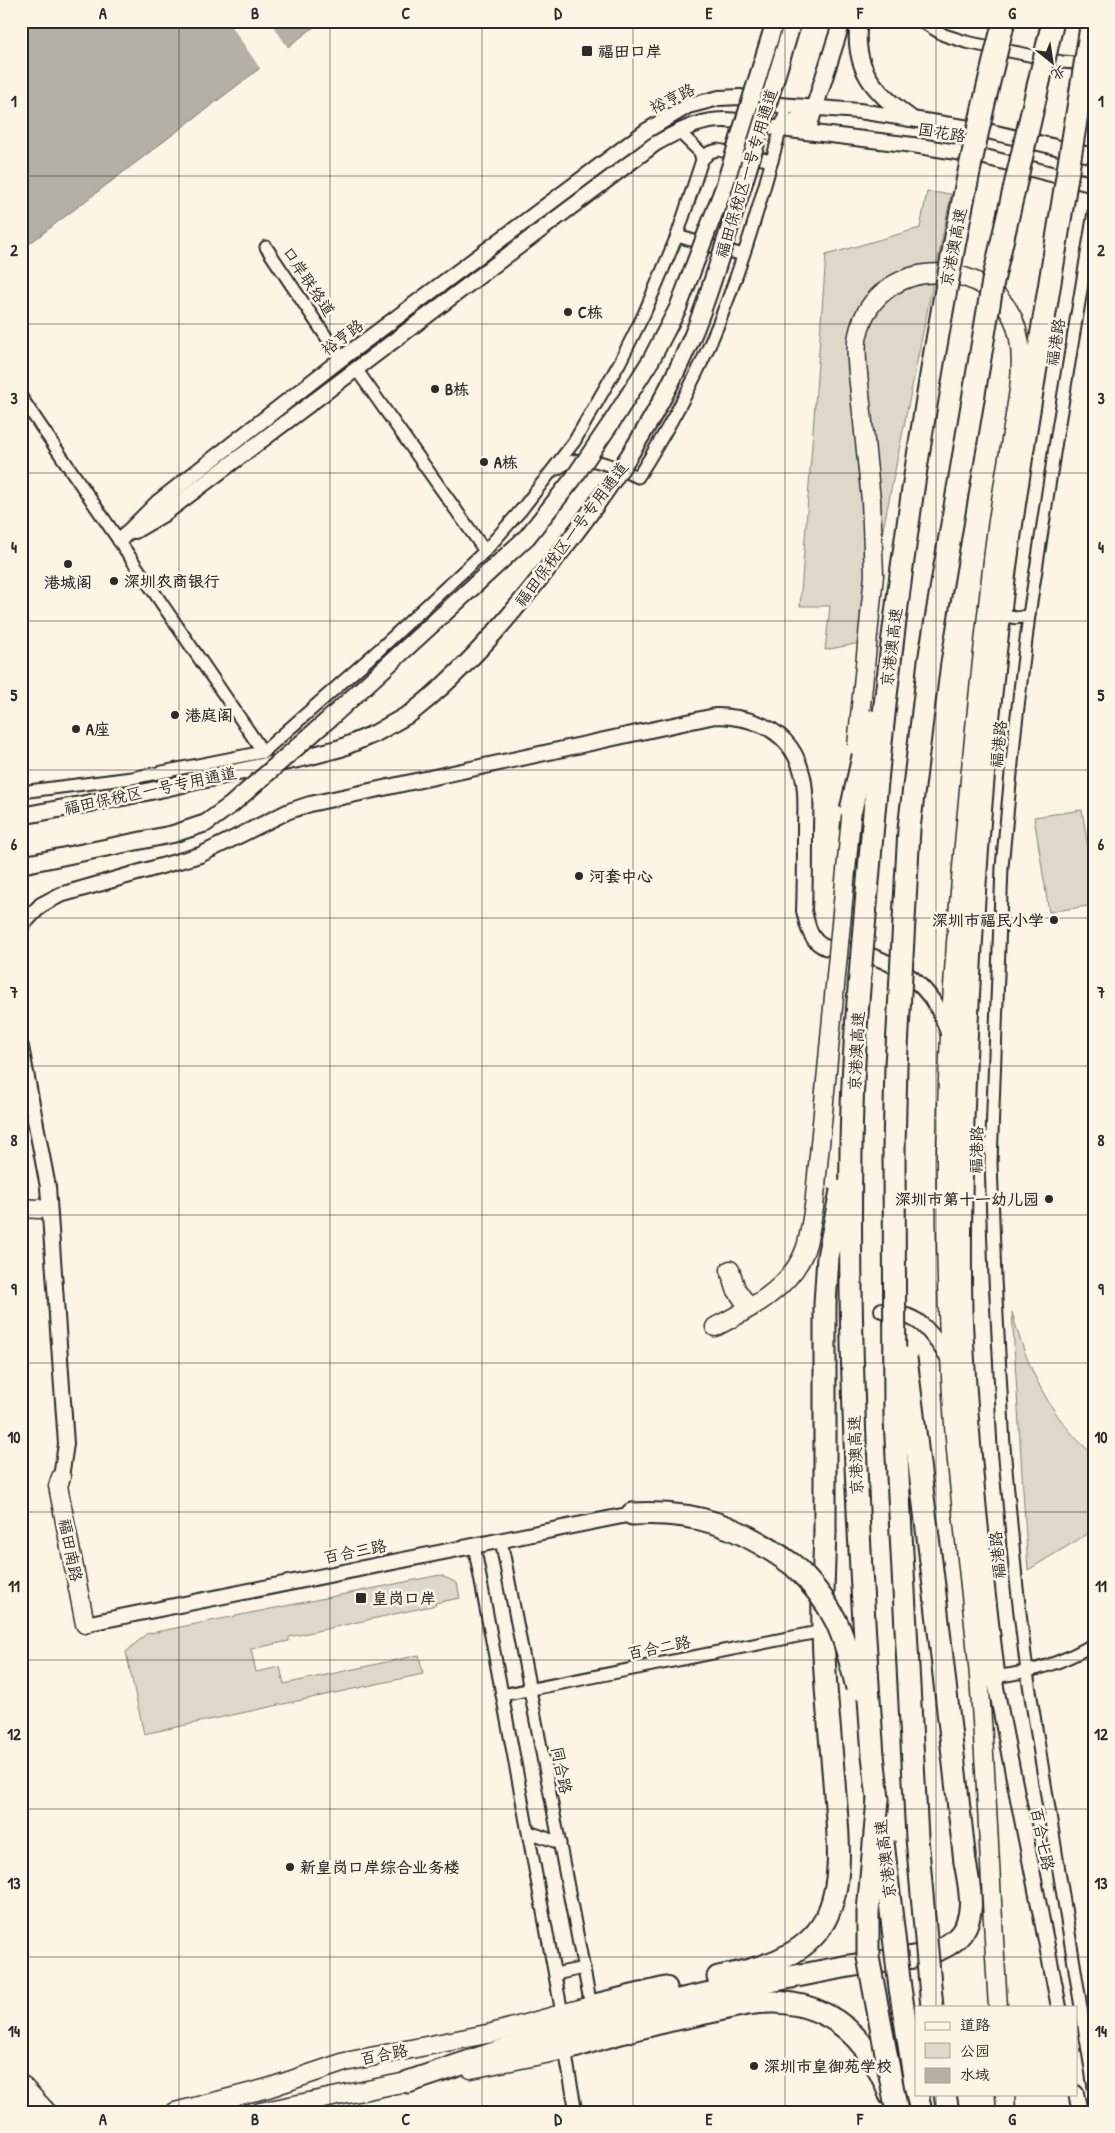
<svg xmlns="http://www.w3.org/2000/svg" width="1115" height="2133" font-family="'Patrick Hand','LXGW WenKai TC',sans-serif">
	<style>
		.green { fill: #ded8ca; stroke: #84827a }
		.water { fill: #b4b0a5; stroke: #7d7b74 }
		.pier { fill: #fcf5e5 }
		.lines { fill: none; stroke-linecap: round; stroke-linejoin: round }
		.minor-casing { stroke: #2b2b2b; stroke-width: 15 }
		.tertiary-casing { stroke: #2b2b2b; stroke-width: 18 }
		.secondary-casing { stroke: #2b2b2b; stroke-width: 20 }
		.primary-casing { stroke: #2b2b2b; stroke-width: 21 }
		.motorway-casing { stroke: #2b2b2b; stroke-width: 25 }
		.minor { stroke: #fcf5e5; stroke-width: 11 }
		.tertiary { stroke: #fcf5e5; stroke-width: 14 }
		.secondary { stroke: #fcf5e5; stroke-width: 16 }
		.primary { stroke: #fcf5e5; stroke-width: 18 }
		.motorway { stroke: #fcf5e5; stroke-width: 21 }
		.secondary-bridge-casing { stroke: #2b2b2b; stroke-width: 20; stroke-linecap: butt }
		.primary-bridge-casing { stroke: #2b2b2b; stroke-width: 21; stroke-linecap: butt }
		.motorway-bridge-casing { stroke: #2b2b2b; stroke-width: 25; stroke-linecap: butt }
		.secondary-bridge { stroke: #fcf5e5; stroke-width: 16 }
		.primary-bridge { stroke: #fcf5e5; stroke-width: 18 }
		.motorway-bridge { stroke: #fcf5e5; stroke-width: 21 }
		.grid { fill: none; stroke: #2b2b2b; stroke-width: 1; stroke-opacity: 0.55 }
		.poi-dot { fill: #2b2b2b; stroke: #fcf5e5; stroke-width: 2 }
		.labels { text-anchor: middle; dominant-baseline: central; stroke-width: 5; stroke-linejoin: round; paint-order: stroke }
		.poi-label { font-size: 16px; font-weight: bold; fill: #2b2b2b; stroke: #fcf5e5; text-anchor: start }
		.street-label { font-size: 16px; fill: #2b2b2b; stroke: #fcf5e5 }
		.neatline { fill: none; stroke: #2b2b2b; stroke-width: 2 }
		.grid-label { font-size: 16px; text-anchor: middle; font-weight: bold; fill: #2b2b2b }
	</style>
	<rect width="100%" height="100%" fill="#fcf5e5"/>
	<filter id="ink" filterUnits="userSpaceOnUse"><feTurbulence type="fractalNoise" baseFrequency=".02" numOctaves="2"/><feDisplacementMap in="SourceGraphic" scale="10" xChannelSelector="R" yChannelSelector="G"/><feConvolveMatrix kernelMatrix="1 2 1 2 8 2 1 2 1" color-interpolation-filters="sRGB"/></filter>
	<g filter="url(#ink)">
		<!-- green -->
		<g class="green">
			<polygon points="927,192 951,194 860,643 825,650 830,606 800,606 826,255 920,228"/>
			<polygon points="1082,810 1094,884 1094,905 1049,912 1034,817"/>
			<path d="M1012 1312C1026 1365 1050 1419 1094 1455V1530L1028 1570Z"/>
			<polygon points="440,1575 457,1583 460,1598 435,1603 436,1605 289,1637 289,1641 251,1649 256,1672 280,1667 284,1684 419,1655 423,1674 144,1734 126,1652 146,1634"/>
		</g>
		<!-- water -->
		<polygon class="water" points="21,21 322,21 21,250"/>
		<!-- pier -->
		<polygon class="pier" points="228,21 270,21 289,49 261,70"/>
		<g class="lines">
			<defs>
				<g id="minor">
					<polyline points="921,21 944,35 966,42 1062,62 1089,64"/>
					<polyline points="702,160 710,152 718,150 772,161"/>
					<polyline points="1094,212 1055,447 1029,615 1015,732 1002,867 991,1162 995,1279 1004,1447 1016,1579 1027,1672 1094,2088"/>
					<polyline points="677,236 743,255"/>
					<polyline points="266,247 341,359"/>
					<polyline points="356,369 485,551"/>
					<polyline points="21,397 263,752"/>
					<path d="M557 469C584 449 610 466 638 477 665 434 690 390 710 344 743 268 765 186 787 106"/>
					<path d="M1002 609C1010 620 1017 619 1029 615"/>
					<polyline points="21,792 132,778 263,752 381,648 485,551 522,509 574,442 620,362 644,314 677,236 702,160 700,152 678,131"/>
					<polyline points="501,1540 591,2006"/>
					<polyline points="474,1545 562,2013"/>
					<path d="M994 1677C1033 1672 1060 1664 1094 1644"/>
					<polyline points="502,1695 823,1631"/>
					<polyline points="529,1832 560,1843"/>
					<polyline points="555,1974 584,1968"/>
					<polyline points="565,2050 576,2112"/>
				</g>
				<g id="tertiary">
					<polyline points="781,129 913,145 981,156 1094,185"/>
					<path d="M135 531 164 514 655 144C708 114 723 116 781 129L814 108"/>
					<polyline points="120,540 158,502 341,359 646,131 688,106 719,98 741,97 779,105 859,111 983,130 1094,156"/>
					<path d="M21 926 41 905 60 895 200 855 289 811 310 804 715 716C758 717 793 732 803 777 807 794 805 813 805 831 805 857 805 884 804 911 807 922 809 938 821 945 830 951 844 949 855 951 901 963 934 987 948 1033"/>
					<polyline points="21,1047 48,1187 66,1444 61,1477"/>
					<path d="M882 1310C923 1316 927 1328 950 1360"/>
					<polyline points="85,1624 632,1514"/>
					<polyline points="994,1677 1059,2007"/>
					<polyline points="1076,2093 1080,2112"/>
				</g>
				<g id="secondary">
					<path d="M859 21C852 68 874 92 910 118"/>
					<polyline points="807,131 842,21"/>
					<polyline points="21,816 123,797 307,757 341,748 376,733 411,713"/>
					<polyline points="21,2102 45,2109"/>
				</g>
				<g id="primary">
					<path d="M858 374C857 361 855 347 858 335 876 250 1005 254 1019 339 1025 374 1015 411 1010 446 1004 481 998 516 994 551 976 713 959 874 950 1036 943 1165 945 1296 954 1425 960 1509 972 1592 979 1677 987 1786 991 1897 998 2007"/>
					<polyline points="21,1208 39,1209"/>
					<polyline points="730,1270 736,1289 749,1308"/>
					<path d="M715 1327C750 1309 791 1288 805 1250 810 1236 811 1221 814 1207"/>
					<polyline points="61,1477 58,1486 85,1624"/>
					<polyline points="471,2069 565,2050"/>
					<polyline points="21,2084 47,2112"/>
					<polyline points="1005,2094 1006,2112"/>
					<polyline points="175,2112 268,2088 345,2062 492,2033 591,2006"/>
					<polyline points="260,2112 421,2079"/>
				</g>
				<g id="motorway">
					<path d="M632 1514C697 1510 741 1527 793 1565"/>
					<path d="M994 1677C979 1556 966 1433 961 1311 959 1223 962 1133 966 1045 973 887 985 728 1005 571 1019 464 1038 358 1055 251"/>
					<polyline points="873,1755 878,1799"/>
					<path d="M718 1977C756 1970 805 1958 825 1920 846 1880 837 1825 834 1782 830 1731 824 1681 823 1630 822 1598 824 1565 825 1532"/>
					<polyline points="591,2006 666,1988"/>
					<path d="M565 2050C610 2035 654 2023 701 2014 725 2009 751 2001 776 2002 835 2005 870 2042 890 2095"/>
					<path d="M408 2082C482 2057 556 2032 631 2012 703 1992 777 1980 849 1966 880 1960 930 1961 955 1940 978 1920 970 1889 965 1862"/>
					<polyline points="917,2094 921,2112"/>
					<polyline points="945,2094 948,2112"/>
				</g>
			</defs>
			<!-- minor casing -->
			<use href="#minor" class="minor-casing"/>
			<!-- tertiary casing -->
			<use href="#tertiary" class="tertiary-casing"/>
			<!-- secondary casing -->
			<use href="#secondary" class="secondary-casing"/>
			<!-- primary casing -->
			<use href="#primary" class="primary-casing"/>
			<!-- motorway casing -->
			<use href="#motorway" class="motorway-casing"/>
			<!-- minor -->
			<use href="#minor" class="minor"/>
			<!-- tertiary -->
			<use href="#tertiary" class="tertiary"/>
			<!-- secondary -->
			<use href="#secondary" class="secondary"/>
			<!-- primary -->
			<use href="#primary" class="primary"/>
			<!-- motorway -->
			<use href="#motorway" class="motorway"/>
			<defs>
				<g id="secondary-bridge">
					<path d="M411 713C458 676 495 634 532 588 595 511 653 429 692 337 707 302 717 266 729 230 751 161 772 91 793 21"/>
					<polyline points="21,865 173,834 206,823 231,805 328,720 527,537 573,479 613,420 651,360 678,308 724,187 775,21"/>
				</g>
				<g id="primary-bridge">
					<polyline points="857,746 874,575 871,500 858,374"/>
					<polyline points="814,1207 853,797"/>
				</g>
				<g id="motorway-bridge">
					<polyline points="1055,251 1092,21"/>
					<polyline points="851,810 871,721"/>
					<polyline points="906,1358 934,1586 965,1862"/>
					<polyline points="825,1532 825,1304 828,1257 841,1191"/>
					<path d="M793 1565C835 1605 844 1633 857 1688"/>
					<path d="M873 1755C858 1553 848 1352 851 1150 852 1057 861 963 869 870 880 735 896 602 916 469 939 318 966 169 1004 21"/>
					<polyline points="878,1799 868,1912 868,1957 897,2112"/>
					<polyline points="883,1842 900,1988 916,2089"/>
					<polyline points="932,2007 917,1838 895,1419 894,1148 896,1066 909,829 929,661 993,281 1053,21"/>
				</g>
			</defs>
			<!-- secondary-bridge casing -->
			<use href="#secondary-bridge" class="secondary-bridge-casing"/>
			<!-- primary-bridge casing -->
			<use href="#primary-bridge" class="primary-bridge-casing"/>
			<!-- motorway-bridge casing -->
			<use href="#motorway-bridge" class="motorway-bridge-casing"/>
			<!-- secondary-bridge -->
			<use href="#secondary-bridge" class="secondary-bridge"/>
			<!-- primary-bridge -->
			<use href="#primary-bridge" class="primary-bridge"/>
			<!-- motorway-bridge -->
			<use href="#motorway-bridge" class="motorway-bridge"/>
		</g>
	</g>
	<!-- grid -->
	<path class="grid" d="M179 21V2112M330 21V2112M482 21V2112M633 21V2112M785 21V2112M936 21V2007M21 176H1094M21 324H1094M21 473H1094M21 621H1094M21 770H1094M21 918H1094M21 1066H1094M21 1215H1094M21 1363H1094M21 1512H1094M21 1660H1094M21 1809H1094M21 1957H1094M936 2094V2112"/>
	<!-- markers -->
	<g class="poi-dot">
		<rect x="581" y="45" width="12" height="12" rx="2.5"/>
		<circle cx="568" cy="312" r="5"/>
		<circle cx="435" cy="389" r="5"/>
		<circle cx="484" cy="462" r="5"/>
		<circle cx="68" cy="564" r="5"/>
		<circle cx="114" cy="581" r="5"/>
		<circle cx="175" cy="715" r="5"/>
		<circle cx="76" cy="729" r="5"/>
		<circle cx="579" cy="876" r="5"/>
		<circle cx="1054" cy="920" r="5"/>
		<circle cx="1049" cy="1199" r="5"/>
		<rect x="355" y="1592" width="12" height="12" rx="2.5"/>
		<circle cx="290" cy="1867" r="5"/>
		<circle cx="754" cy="2066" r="5"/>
	</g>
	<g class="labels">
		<!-- poi labels -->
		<g class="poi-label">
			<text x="598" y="51">福田口岸</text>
			<text x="578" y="312">C栋</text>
			<text x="445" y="389">B栋</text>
			<text x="494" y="462">A栋</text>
			<text x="124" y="581">深圳农商银行</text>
			<text x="68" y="582" text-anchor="middle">港城阁</text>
			<text x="185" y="715">港庭阁</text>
			<text x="86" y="729">A座</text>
			<text x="589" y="876">河套中心</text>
			<text x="1044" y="920" text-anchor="end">深圳市福民小学</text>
			<text x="1039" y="1199" text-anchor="end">深圳市第十一幼儿园</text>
			<text x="372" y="1598">皇岗口岸</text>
			<text x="300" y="1867">新皇岗口岸综合业务楼</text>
			<text x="764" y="2066">深圳市皇御苑学校</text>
		</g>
		<!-- street labels -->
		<g class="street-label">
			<text transform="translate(672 98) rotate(-26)">裕亨路</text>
			<text transform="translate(942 132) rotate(9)">国花路</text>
			<text transform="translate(746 173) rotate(-73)">福田保税区一号专用通道</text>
			<text transform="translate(953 247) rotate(-79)">京港澳高速</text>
			<text transform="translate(309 281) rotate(56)">口岸联络道</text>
			<text transform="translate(342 337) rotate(-37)">裕亨路</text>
			<text transform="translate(1055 342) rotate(-81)">福港路</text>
			<text transform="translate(571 534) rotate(-53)">福田保税区一号专用通道</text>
			<text transform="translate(891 647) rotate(-83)">京港澳高速</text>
			<text transform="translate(998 744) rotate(-84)">福港路</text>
			<text transform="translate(150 790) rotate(-12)">福田保税区一号专用通道</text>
			<text transform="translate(856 1051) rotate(-87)">京港澳高速</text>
			<text transform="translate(976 1150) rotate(-89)">福港路</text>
			<text transform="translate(855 1455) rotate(-92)">京港澳高速</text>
			<text transform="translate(71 1550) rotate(79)">福田南路</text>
			<text transform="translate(355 1551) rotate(-11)">百合三路</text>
			<text transform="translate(997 1555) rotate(-95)">福港路</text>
			<text transform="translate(659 1647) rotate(-11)">百合二路</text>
			<text transform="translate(562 1770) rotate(79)">同合路</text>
			<text transform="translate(1043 1839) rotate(79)">百合七路</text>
			<text transform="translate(885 1859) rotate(-97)">京港澳高速</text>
			<text transform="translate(384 2054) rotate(-11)">百合路</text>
		</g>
	</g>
	<!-- margin -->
	<rect width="1115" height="2133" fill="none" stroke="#fcf5e5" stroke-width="55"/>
	<!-- legend -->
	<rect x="915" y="2006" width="162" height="90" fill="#fcf5e5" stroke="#a8a49b"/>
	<rect x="925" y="2022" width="25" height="8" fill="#fcf5e5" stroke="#a8a49b"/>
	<text x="960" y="2030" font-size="15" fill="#2b2b2b">道路</text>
	<rect x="925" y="2043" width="25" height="15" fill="#ded8ca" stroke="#a8a49b"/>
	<text x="960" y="2056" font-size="15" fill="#2b2b2b">公园</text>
	<rect x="925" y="2068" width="25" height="15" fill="#b4b0a5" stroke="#a8a49b"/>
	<text x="960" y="2080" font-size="15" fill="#2b2b2b">水域</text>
	<!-- north arrow -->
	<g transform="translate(1052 62) rotate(150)" stroke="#fcf5e5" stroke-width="4" paint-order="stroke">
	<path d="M0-4L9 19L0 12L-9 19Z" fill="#2b2b2b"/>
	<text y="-8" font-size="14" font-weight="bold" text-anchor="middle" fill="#2b2b2b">北</text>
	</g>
	<rect x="28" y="28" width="1060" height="2078" class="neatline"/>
	<g class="grid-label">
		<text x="103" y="19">A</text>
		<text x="255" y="19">B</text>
		<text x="406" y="19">C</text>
		<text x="558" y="19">D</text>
		<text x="709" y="19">E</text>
		<text x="860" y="19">F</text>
		<text x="1012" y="19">G</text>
		<text x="14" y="107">1</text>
		<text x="1101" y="107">1</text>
		<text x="14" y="256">2</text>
		<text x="1101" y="256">2</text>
		<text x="14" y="404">3</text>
		<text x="1101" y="404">3</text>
		<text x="14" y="553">4</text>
		<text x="1101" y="553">4</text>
		<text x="14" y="701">5</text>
		<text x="1101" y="701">5</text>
		<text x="14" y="850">6</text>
		<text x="1101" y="850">6</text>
		<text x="14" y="998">7</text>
		<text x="1101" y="998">7</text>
		<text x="14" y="1146">8</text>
		<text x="1101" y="1146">8</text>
		<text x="14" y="1295">9</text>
		<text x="1101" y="1295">9</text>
		<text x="14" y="1443">10</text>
		<text x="1101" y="1443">10</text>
		<text x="14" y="1592">11</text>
		<text x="1101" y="1592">11</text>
		<text x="14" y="1740">12</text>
		<text x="1101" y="1740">12</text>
		<text x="14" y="1889">13</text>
		<text x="1101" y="1889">13</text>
		<text x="14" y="2037">14</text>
		<text x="1101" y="2037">14</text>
		<text x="103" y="2125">A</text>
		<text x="255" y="2125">B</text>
		<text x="406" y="2125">C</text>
		<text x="558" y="2125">D</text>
		<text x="709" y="2125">E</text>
		<text x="860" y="2125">F</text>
		<text x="1012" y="2125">G</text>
	</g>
</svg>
